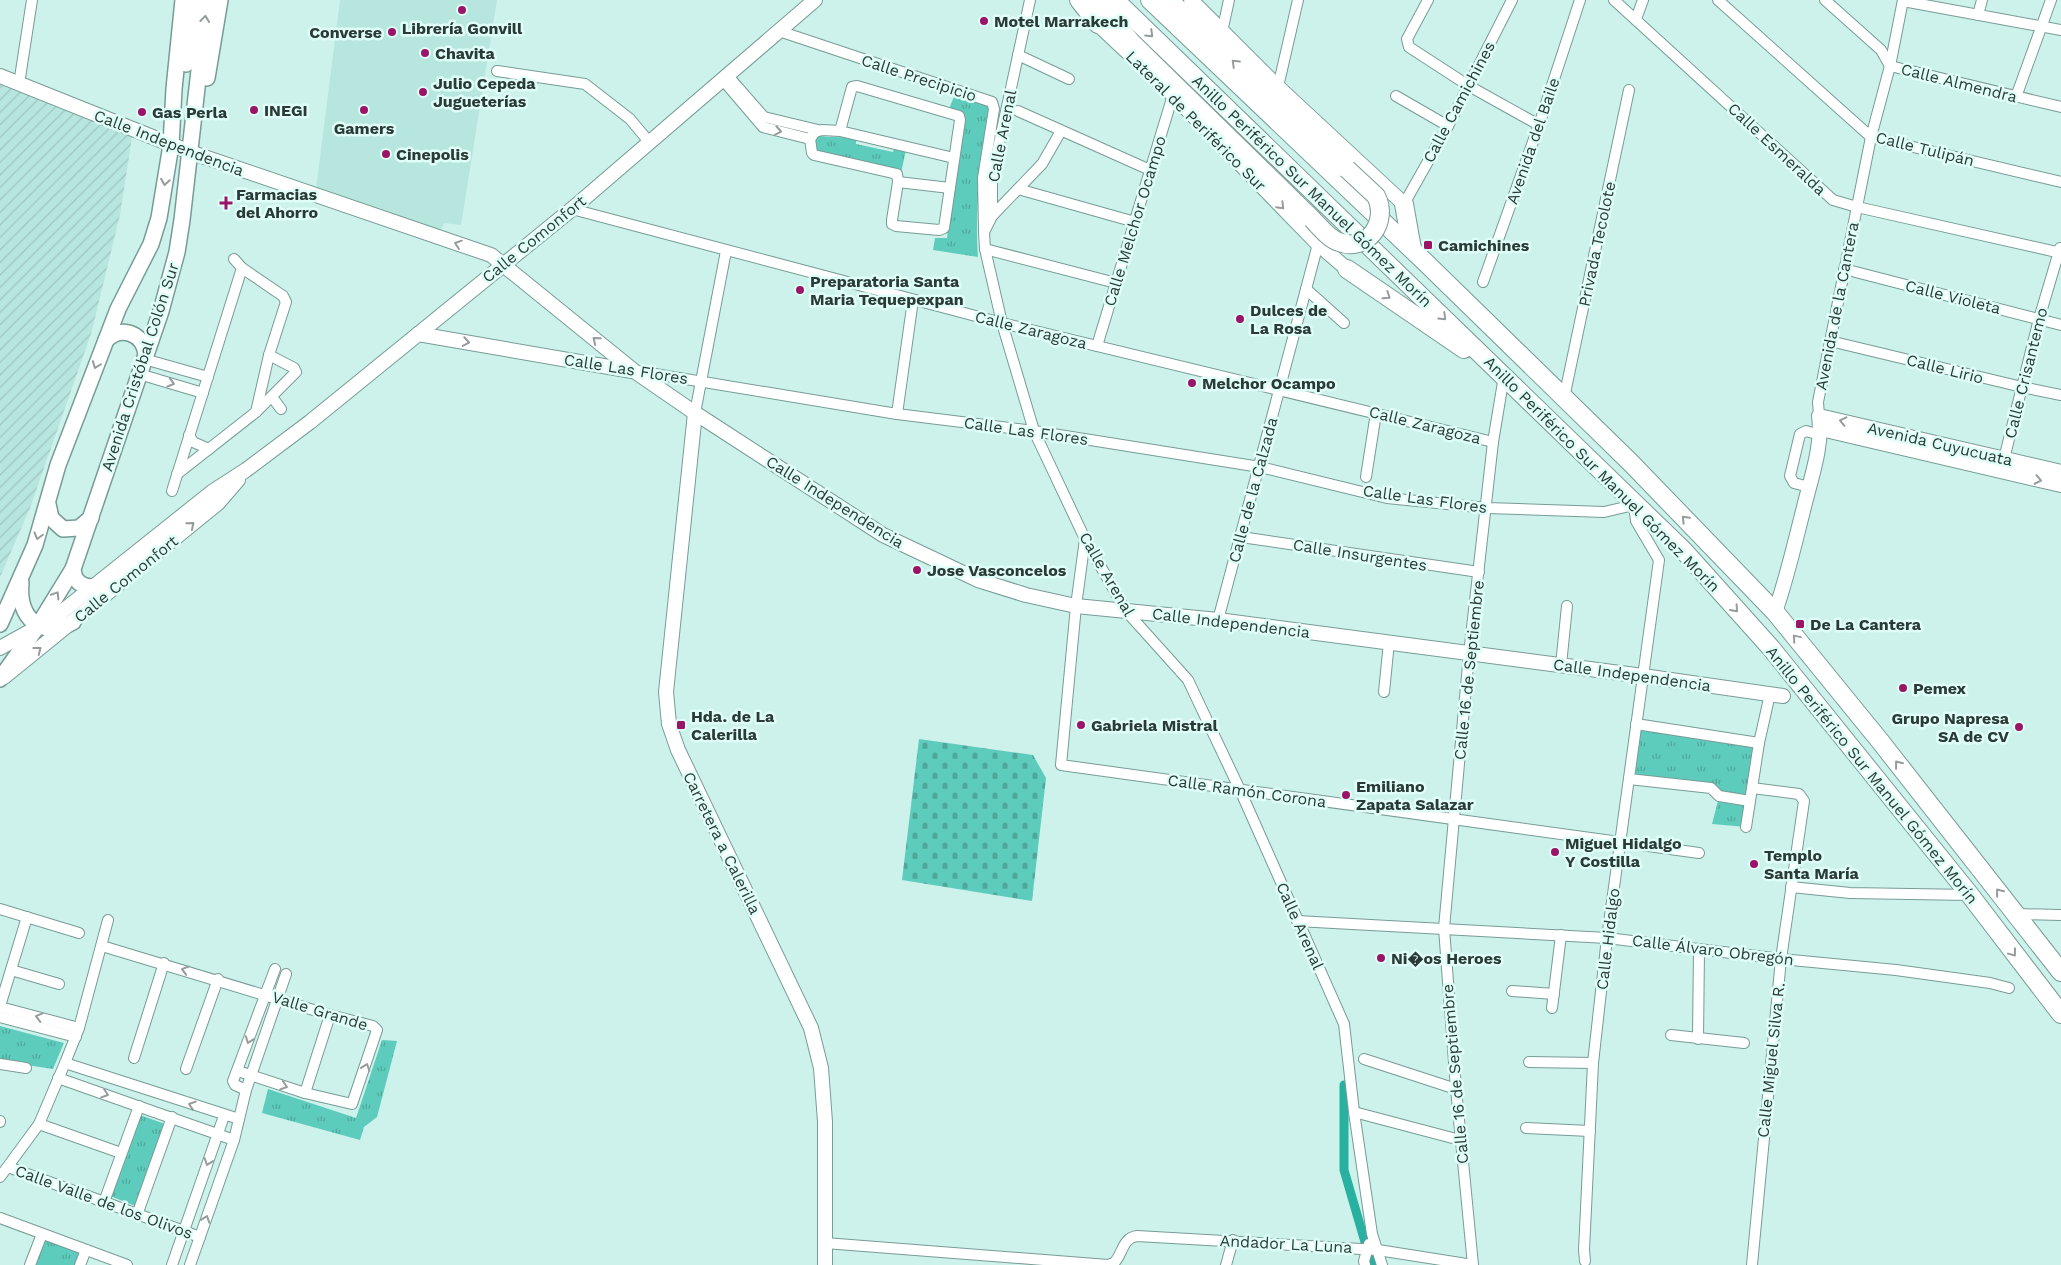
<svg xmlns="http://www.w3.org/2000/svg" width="2061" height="1265" font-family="'Work Sans',sans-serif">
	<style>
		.built { fill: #b7e6de }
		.industrial { fill: url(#industrial-furrows) }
		.cemetery { fill: url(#cemetery-stones) }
		.park { fill: url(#park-tufts) }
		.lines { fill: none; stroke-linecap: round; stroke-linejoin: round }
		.canal { stroke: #28b0a0; stroke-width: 9 }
		.street-casing { stroke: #779c96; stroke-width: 12 }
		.secondary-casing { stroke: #779c96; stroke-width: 16 }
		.primary-casing { stroke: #779c96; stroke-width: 18 }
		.highway-casing { stroke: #779c96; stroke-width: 20 }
		.street { stroke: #fff; stroke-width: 10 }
		.secondary { stroke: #fff; stroke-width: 14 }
		.primary { stroke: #fff; stroke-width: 15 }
		.highway { stroke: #fff; stroke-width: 18 }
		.highway-bridge-casing { stroke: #779c96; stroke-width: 20; stroke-linecap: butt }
		.highway-bridge { stroke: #fff; stroke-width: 18 }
		.oneway { stroke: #959c9b }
		.poi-dot { fill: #9a1568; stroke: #dffef8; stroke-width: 2 }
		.labels { text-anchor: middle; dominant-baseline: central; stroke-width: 5; stroke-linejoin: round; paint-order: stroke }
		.poi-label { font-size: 16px; font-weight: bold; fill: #2b3a37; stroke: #dffef8; text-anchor: start }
		.street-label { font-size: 16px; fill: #2b3a37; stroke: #dffef8 }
	</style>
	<defs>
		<pattern id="industrial-furrows" width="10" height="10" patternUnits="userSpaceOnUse" patternTransform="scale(1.25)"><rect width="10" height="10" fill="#b7e6de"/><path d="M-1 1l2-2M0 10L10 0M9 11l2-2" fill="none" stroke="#9ec6bf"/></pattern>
		<pattern id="cemetery-stones" width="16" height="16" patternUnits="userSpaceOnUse" patternTransform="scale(1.25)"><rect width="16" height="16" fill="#5eccbd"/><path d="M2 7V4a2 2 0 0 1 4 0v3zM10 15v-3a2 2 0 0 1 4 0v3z" fill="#4ea79a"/></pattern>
		<pattern id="park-tufts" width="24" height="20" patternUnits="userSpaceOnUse" patternTransform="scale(1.25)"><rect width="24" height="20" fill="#5eccbd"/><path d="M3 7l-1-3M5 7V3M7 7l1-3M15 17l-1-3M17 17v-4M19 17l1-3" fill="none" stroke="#4ea79a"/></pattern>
	</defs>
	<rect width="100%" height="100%" fill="#ccf2eb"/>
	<!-- built -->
	<polygon class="built" points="340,0 497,0 461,225 444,223 441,230 316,189"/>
	<!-- industrial -->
	<polygon class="industrial" points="0,84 132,137 120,215 91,334 30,508 0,577"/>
	<!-- cemetery -->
	<polygon class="cemetery" points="919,739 1033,755 1046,778 1032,901 902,880"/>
	<!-- park -->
	<g class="park">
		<path d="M955 94 987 105 989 109C982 159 974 207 978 257L933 250 935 238H947L964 114 949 109Z"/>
		<path d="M820 136C832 138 844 136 856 139V144L893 152 894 148 906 150 901 173 816 153 815 138Z"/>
		<polygon points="1636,724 1759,743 1746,827 1712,824 1719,797 1711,788 1629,779"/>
		<polygon points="0,1026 64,1043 53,1069 0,1061"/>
		<polygon points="382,1040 397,1041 377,1117 364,1127 360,1140 262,1113 268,1089 356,1118"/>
		<polygon points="140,1115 168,1125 138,1207 110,1196"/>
		<polygon points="44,1238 83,1252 78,1265 33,1265"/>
	</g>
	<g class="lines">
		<!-- canal -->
		<g class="canal">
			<polyline points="1344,1085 1344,1170 1365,1242"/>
			<polyline points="1369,1256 1372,1265"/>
		</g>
		<defs>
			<g id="street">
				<polyline points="1030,0 992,176 992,216 984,232 985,249 1002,323 1034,431 1085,539 1126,611 1188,680 1240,790 1344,1024 1354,1112 1372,1234 1382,1265"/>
				<polyline points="1428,0 1407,39 1409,47 1469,86 1539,125"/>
				<polyline points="1614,0 1833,200 1857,207 2061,253"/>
				<polyline points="1718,0 1871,137 2061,182"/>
				<polyline points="1825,0 1881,50 1890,66 2061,107"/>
				<polyline points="1903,1 2061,30"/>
				<polyline points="1978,15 1982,0"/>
				<polyline points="1636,19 1643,0"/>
				<polyline points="779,31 992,102 994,109 983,178 984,231"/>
				<polyline points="1222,32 1229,0"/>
				<polyline points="1018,55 1069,79"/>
				<polyline points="497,71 585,84 630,119 650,143"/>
				<polyline points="728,76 764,117 818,130"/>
				<polyline points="723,80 763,127 810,139"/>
				<polyline points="19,84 32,0"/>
				<polyline points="1278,87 1298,0"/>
				<polyline points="1396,96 1448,126"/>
				<polyline points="2016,97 2051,0"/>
				<polyline points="1018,111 1150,170"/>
				<polyline points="840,131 822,130 815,132 810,139 812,153 814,155 897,174 898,182 892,220 892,224 896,226 939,230 944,228 960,120 959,116 857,86 852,87 840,131 954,158"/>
				<polyline points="898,182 950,188"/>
				<polyline points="1018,189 1135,222"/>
				<polyline points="1404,204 1448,126 1512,0"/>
				<polyline points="572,209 1002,323 1493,442"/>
				<polyline points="992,216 1042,164 1061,131"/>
				<polyline points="985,249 1116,283"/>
				<polyline points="1844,269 2061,325"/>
				<polyline points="1483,282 1539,125 1580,0"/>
				<polyline points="1306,289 1344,323"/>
				<polyline points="1830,341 2022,387 2061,395"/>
				<polyline points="1097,346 1173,95"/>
				<polyline points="144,359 208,377"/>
				<polyline points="637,371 897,414 1034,431 1260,467 1387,498 1487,508 1604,512 1634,505 1636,521 1659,560 1607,938 1593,1063 1584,1250 1585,1261"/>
				<polyline points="139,374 203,393"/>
				<polyline points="272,397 281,409"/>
				<polyline points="1564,398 1629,90"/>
				<polyline points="256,412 296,372 294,368 269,355"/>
				<polyline points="695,413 726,251"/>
				<polyline points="897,414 913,300"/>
				<polyline points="1819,416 1818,402 1871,137 1890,66 1903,0"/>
				<polyline points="189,435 193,442 209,449"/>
				<polyline points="2003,463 2039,319 2060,248"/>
				<polyline points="177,474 256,412 269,355 286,302 283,296 242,268 234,259"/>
				<polyline points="1366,477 1376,413"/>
				<polyline points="1809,487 1794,483 1790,476 1800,434 1806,431 1820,435"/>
				<polyline points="172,491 242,268"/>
				<polyline points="1241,537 1479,572"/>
				<polyline points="1085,539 1076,606 1061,765 1699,853"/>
				<polyline points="1218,620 1318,244"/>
				<polyline points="1561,665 1567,606"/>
				<polyline points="1384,692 1389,642"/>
				<polyline points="1636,724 1759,743"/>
				<polyline points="1629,779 1711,788 1719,796 1750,801"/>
				<polyline points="1746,827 1759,743 1770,694"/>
				<polyline points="1791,887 1850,893 1970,895"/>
				<polyline points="0,909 79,933"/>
				<polyline points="2016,914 2061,915"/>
				<polyline points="1297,921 1607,938 1781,959 1896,970 1990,983 2009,988"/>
				<polyline points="102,946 330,1015 373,1026 377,1030 352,1104 305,1093 238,1071"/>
				<polyline points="11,970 59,984"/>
				<polyline points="1512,991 1554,994"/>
				<polyline points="0,1006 27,917"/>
				<polyline points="0,1007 79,1028"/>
				<polyline points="1552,1008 1561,935"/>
				<polyline points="0,1017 76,1037"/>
				<polyline points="1671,1035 1744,1043"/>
				<polyline points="1698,1039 1699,949"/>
				<polyline points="134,1058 164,963"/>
				<polyline points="1364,1059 1456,1089"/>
				<polyline points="1529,1062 1593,1063"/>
				<polyline points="65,1063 239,1119"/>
				<polyline points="0,1064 26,1068"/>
				<polyline points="186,1069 218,979"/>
				<polyline points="58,1078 234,1140"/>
				<polyline points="246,1090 235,1085 233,1081 275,969"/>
				<polyline points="305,1093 330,1015"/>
				<polyline points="1354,1112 1460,1140"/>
				<polyline points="0,1121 0,1122"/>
				<polyline points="39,1124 121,1153"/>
				<polyline points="1526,1128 1590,1131"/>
				<polyline points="8,1167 200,1237"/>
				<polyline points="0,1177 39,1124 65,1063 79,1028 108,920"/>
				<polyline points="104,1202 139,1106"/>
				<polyline points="137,1215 172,1117"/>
				<polyline points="0,1218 127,1265"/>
				<polyline points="825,1243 1108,1265 1114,1263"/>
				<path d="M1114 1263C1123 1254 1122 1238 1137 1236L1378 1250 1473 1265"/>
				<polyline points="30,1265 42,1234"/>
				<polyline points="80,1265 86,1250"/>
				<polyline points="172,1265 224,1116"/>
				<polyline points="190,1265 234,1140 246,1090 286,974"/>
				<polyline points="1226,1265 1233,1240"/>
				<polyline points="1365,1265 1364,1261 1369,1244"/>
				<polyline points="1473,1265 1456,1089 1444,928 1469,654 1493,442 1504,376"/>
				<polyline points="1752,1265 1781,959 1804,801 1799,794 1752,788"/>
			</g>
			<g id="secondary">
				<polyline points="1191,0 1278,87 1404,204"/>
				<polyline points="1090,17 1173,95 1318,244 1347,269"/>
				<polyline points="0,76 190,152 491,255 634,371 695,413 883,535 978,580 1026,595 1076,606 1218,620 1643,676 1783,696"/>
				<polyline points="418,334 632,371"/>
				<polyline points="695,413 666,692 669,724 678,750 811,1028 821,1068 825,1122 825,1265"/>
				<polyline points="1821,429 2061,485"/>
				<path d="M1775 612C1787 578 1795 542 1804 507 1811 478 1823 445 1819 416L2061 472"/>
				<polyline points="0,648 54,618 212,492 246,470 310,422 572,209 815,0"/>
				<polyline points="4,677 218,503 238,480"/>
			</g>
			<g id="primary">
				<polyline points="186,64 194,0"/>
				<polyline points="207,78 220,0"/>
				<path d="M106 340C121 325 143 333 146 354"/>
				<polyline points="48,504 51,518 63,529 79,528 91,518"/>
				<path d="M73 569C74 582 82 587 94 587"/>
				<path d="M21 583C17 617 41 640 73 622"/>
				<polyline points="0,624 35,545 58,465 118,309 151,244 159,218 171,145 174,89 183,0"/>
				<polyline points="0,679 38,626 73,569 161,311 177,252 182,220 207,0"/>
			</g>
			<g id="highway">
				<polyline points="1079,0 1098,24"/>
				<polyline points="1097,0 1131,42 1312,219"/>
				<polyline points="1115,0 1684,551 1771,648 1970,895 2061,1014"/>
				<polyline points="1150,0 1423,260 1631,463 1775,612 1880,741 2061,972"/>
				<polyline points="1169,0 1347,169"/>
				<polyline points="1404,204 1412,249"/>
				<polyline points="1347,269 1464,349"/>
			</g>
		</defs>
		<!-- street casing -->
		<use href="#street" class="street-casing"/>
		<!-- secondary casing -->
		<use href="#secondary" class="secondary-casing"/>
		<!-- primary casing -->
		<use href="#primary" class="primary-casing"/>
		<!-- highway casing -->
		<use href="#highway" class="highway-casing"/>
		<!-- street -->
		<use href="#street" class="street"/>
		<!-- secondary -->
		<use href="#secondary" class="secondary"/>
		<!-- primary -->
		<use href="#primary" class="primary"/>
		<!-- highway -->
		<use href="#highway" class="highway"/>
		<defs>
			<path id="highway-bridge" d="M1312 219C1320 227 1329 239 1339 242 1368 253 1389 221 1376 196L1347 169"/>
		</defs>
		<!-- highway-bridge casing -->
		<use href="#highway-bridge" class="highway-bridge-casing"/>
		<!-- highway-bridge -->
		<use href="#highway-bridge" class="highway-bridge"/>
	</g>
	<!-- one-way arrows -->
	<defs><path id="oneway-chevron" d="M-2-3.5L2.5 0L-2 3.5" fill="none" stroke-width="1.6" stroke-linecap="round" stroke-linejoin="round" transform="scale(1.25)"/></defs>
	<g class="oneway">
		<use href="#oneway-chevron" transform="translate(205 19) rotate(-84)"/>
		<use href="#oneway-chevron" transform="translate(1150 34) rotate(44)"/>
		<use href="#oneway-chevron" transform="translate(1235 63) rotate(-136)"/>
		<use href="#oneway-chevron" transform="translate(778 131) rotate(10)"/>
		<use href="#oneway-chevron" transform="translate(165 182) rotate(99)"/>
		<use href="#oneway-chevron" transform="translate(1281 206) rotate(46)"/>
		<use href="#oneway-chevron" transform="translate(458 244) rotate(-161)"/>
		<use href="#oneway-chevron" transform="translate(1387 296) rotate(34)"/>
		<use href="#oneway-chevron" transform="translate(1443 317) rotate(44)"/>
		<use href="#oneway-chevron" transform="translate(596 340) rotate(-141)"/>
		<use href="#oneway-chevron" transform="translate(466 342) rotate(10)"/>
		<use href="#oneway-chevron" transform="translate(96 365) rotate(111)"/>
		<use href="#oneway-chevron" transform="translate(171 383) rotate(16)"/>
		<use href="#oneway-chevron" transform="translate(1843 421) rotate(-167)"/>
		<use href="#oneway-chevron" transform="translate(2038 480) rotate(12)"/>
		<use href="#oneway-chevron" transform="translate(1685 519) rotate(-134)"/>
		<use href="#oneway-chevron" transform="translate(191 525) rotate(-40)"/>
		<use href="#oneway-chevron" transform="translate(38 536) rotate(105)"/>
		<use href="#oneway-chevron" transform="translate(56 595) rotate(-58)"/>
		<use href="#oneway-chevron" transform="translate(1735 609) rotate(48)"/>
		<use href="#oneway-chevron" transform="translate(1796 638) rotate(-130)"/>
		<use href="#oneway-chevron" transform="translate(38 650) rotate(-38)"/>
		<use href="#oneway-chevron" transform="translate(1898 764) rotate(-128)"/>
		<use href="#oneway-chevron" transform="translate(1999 892) rotate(-128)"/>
		<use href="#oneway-chevron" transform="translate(2013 953) rotate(53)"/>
		<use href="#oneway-chevron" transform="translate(185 970) rotate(-164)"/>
		<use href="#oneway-chevron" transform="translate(39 1017) rotate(-165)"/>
		<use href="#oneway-chevron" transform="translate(249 1040) rotate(110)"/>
		<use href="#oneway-chevron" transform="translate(366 1067) rotate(-71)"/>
		<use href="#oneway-chevron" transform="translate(284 1086) rotate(18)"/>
		<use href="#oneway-chevron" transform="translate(105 1094) rotate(19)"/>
		<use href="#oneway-chevron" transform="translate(192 1105) rotate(-162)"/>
		<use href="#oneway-chevron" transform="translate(208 1162) rotate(109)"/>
		<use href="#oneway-chevron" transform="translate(206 1219) rotate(-71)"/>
	</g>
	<!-- markers -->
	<g class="poi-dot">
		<circle cx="462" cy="10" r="5"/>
		<circle cx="984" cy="21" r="5"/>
		<circle cx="392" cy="32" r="5"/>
		<circle cx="425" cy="53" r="5"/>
		<circle cx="423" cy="92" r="5"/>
		<circle cx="254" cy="110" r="5"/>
		<circle cx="364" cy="110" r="5"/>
		<circle cx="142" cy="112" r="5"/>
		<circle cx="386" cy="154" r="5"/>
		<path d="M223.5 195.5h5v5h5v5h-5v5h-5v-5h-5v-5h5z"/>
		<rect x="1423" y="240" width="10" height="10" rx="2.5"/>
		<circle cx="800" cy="290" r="5"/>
		<circle cx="1240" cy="319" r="5"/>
		<circle cx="1192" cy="383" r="5"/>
		<circle cx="917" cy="570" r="5"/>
		<rect x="1795" y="619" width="10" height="10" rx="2.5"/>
		<circle cx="1903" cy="688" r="5"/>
		<rect x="676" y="720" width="10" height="10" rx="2.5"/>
		<circle cx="1081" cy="725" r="5"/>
		<circle cx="2019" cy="727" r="5"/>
		<circle cx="1346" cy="795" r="5"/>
		<circle cx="1555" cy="852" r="5"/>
		<circle cx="1754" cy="864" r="5"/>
		<circle cx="1381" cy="958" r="5"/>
	</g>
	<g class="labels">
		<!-- poi labels -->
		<g class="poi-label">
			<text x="994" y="21">Motel Marrakech</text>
			<text x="462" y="28" text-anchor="middle">Librería Gonvill</text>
			<text x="382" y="32" text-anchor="end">Converse</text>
			<text x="435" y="53">Chavita</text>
			<text x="433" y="83">Julio Cepeda<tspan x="433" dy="18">Jugueterías</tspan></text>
			<text x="264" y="110">INEGI</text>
			<text x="152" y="112">Gas Perla</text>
			<text x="364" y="128" text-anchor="middle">Gamers</text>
			<text x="396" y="154">Cinepolis</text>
			<text x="236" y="194">Farmacias<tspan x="236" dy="18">del Ahorro</tspan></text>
			<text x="1438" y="245">Camichines</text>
			<text x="810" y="281">Preparatoria Santa<tspan x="810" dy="18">Maria Tequepexpan</tspan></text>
			<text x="1250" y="310">Dulces de<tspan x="1250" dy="18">La Rosa</tspan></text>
			<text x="1202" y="383">Melchor Ocampo</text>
			<text x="927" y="570">Jose Vasconcelos</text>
			<text x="1810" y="624">De La Cantera</text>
			<text x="1913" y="688">Pemex</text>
			<text x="691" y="716">Hda. de La<tspan x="691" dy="18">Calerilla</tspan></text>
			<text x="2009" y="718" text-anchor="end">Grupo Napresa<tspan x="2009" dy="18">SA de CV</tspan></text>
			<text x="1091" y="725">Gabriela Mistral</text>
			<text x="1356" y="786">Emiliano<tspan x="1356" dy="18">Zapata Salazar</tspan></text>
			<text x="1565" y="843">Miguel Hidalgo<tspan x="1565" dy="18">Y Costilla</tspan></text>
			<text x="1764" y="855">Templo<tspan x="1764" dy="18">Santa María</tspan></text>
			<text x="1391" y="958">Ni�os Heroes</text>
		</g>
		<!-- street labels -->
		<g class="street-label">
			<text transform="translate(919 78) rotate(18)">Calle Precipicio</text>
			<text transform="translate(1959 83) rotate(14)">Calle Almendra</text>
			<text transform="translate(1459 102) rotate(-62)">Calle Camichines</text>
			<text transform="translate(1196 121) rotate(45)">Lateral de Periférico Sur</text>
			<text transform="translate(1002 136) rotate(-79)">Calle Arenal</text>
			<text transform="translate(1533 141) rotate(-71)">Avenida del Baile</text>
			<text transform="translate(169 143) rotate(21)">Calle Independencia</text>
			<text transform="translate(1777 149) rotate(43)">Calle Esmeralda</text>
			<text transform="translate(1925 149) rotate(14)">Calle Tulipán</text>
			<text transform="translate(1312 191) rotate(44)">Anillo Periférico Sur Manuel Gómez Morín</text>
			<text transform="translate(1135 221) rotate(-73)">Calle Melchor Ocampo</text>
			<text transform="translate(534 239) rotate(-39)">Calle Comonfort</text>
			<text transform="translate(1597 244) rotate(-78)">Privada Tecolote</text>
			<text transform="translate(1953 297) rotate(14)">Calle Violeta</text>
			<text transform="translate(1837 306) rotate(-79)">Avenida de la Cantera</text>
			<text transform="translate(1031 330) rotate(14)">Calle Zaragoza</text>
			<text transform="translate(140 367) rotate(-72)">Avenida Cristóbal Colón Sur</text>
			<text transform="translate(626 369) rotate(9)">Calle Las Flores</text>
			<text transform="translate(1945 369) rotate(14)">Calle Lirio</text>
			<text transform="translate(2026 373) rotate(-76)">Calle Crisantemo</text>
			<text transform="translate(1425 425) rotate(14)">Calle Zaragoza</text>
			<text transform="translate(1026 431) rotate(8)">Calle Las Flores</text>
			<text transform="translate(1940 444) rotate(13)">Avenida Cuyucuata</text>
			<text transform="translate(1602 474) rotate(45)">Anillo Periférico Sur Manuel Gómez Morín</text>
			<text transform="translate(1253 490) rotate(-75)">Calle de la Calzada</text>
			<text transform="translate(1425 499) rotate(8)">Calle Las Flores</text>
			<text transform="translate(835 502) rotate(32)">Calle Independencia</text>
			<text transform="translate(1360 555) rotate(9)">Calle Insurgentes</text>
			<text transform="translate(1107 574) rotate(60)">Calle Arenal</text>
			<text transform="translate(126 579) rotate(-39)">Calle Comonfort</text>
			<text transform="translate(1231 623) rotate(7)">Calle Independencia</text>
			<text transform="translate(1469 670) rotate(-84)">Calle 16 de Septiembre</text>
			<text transform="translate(1632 675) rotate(8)">Calle Independencia</text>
			<text transform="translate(1872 775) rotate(51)">Anillo Periférico Sur Manuel Gómez Morín</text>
			<text transform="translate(1247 791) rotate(8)">Calle Ramón Corona</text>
			<text transform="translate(722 843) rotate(64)">Carretera a Calerilla</text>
			<text transform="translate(1300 926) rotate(66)">Calle Arenal</text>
			<text transform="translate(1608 939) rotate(-83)">Calle Hidalgo</text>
			<text transform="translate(1713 950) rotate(7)">Calle Álvaro Obregón</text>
			<text transform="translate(320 1011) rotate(17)">Valle Grande</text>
			<text transform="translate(1771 1060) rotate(-84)">Calle Miguel Silva R.</text>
			<text transform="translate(1455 1074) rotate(-95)">Calle 16 de Septiembre</text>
			<text transform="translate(104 1202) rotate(20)">Calle Valle de los Olivos</text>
			<text transform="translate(1286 1244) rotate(3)">Andador La Luna</text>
		</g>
	</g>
</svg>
